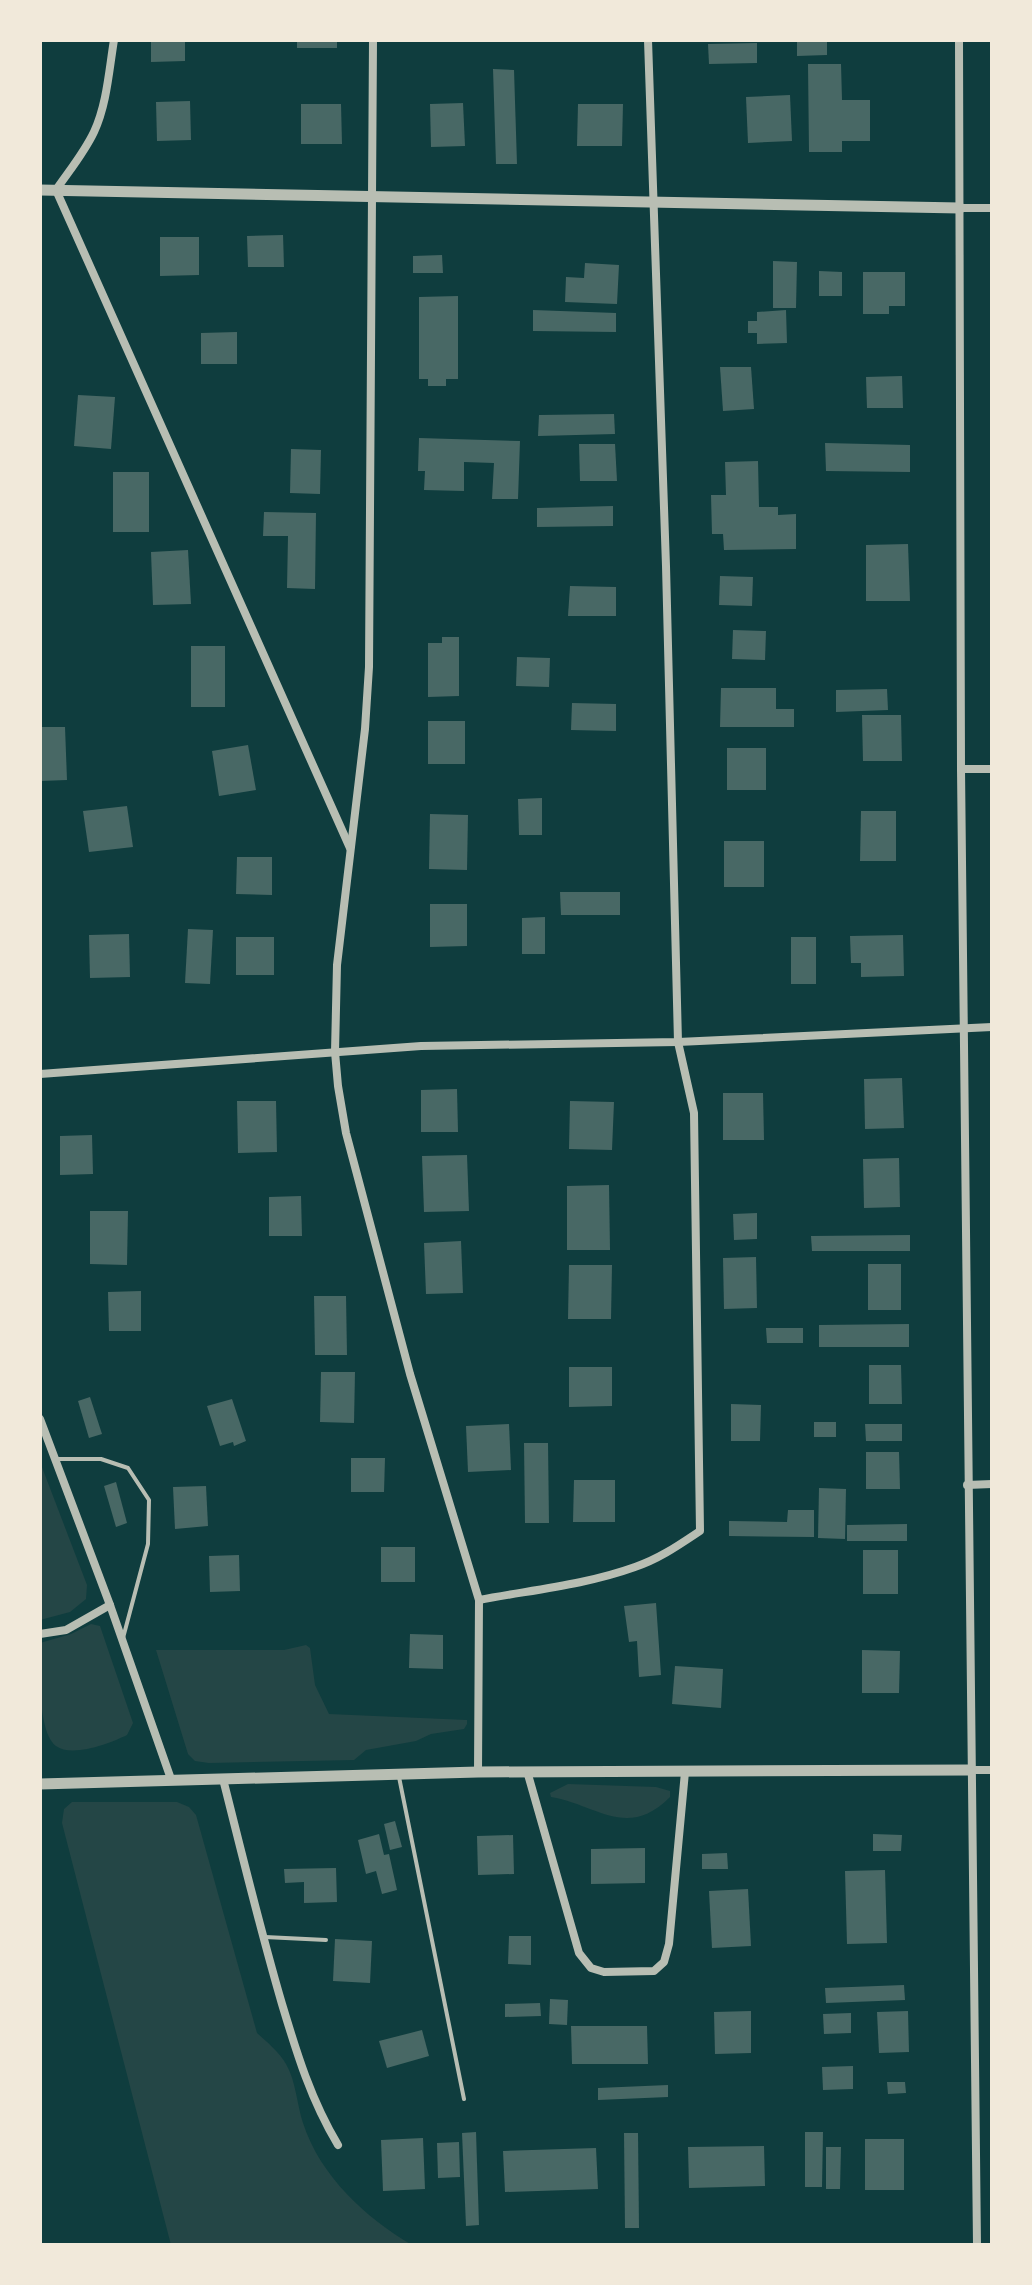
<svg xmlns="http://www.w3.org/2000/svg" width="1032" height="2285" font-family="'Libre Baskerville',serif">
	<style>
		.green { fill: #244646 }
		.building { fill: #486865 }
		.lines { fill: none; stroke-linecap: round; stroke-linejoin: round }
		.service { stroke: #b8beb3; stroke-width: 4 }
		.minor { stroke: #b8beb3; stroke-width: 8 }
		.tertiary { stroke: #b8beb3; stroke-width: 11 }
	</style>
	<rect width="100%" height="100%" fill="#0f3d3e"/>
	<!-- green -->
	<g class="green">
		<polygon points="40,1462 87,1585 86,1599 70,1612 40,1620"/>
		<path d="M91 1624 100 1626 133 1723 127 1735C111 1743 72 1758 56 1746 37 1731 40 1666 40 1643L71 1634Z"/>
		<polygon points="306,1645 310,1648 315,1685 329,1714 467,1720 467,1724 464,1729 431,1734 416,1741 366,1750 354,1760 209,1763 195,1761 188,1754 156,1650 284,1650"/>
		<path d="M568 1784 656 1787 670 1791V1797C627 1840 598 1805 551 1797L550 1793Z"/>
		<path d="M72 1802H177L189 1807 196 1815 257 2033C267 2042 279 2052 286 2064 296 2081 297 2105 303 2123 320 2176 366 2218 412 2245H171L62 1823 64 1809Z"/>
	</g>
	<!-- building -->
	<g class="building">
		<polygon points="151,40 185,40 185,61 151,62"/>
		<rect x="297" y="40" width="40" height="8"/>
		<polygon points="797,40 827,40 827,55 797,56"/>
		<polygon points="757,43 757,63 709,64 708,44"/>
		<polygon points="808,64 841,64 842,100 870,100 870,141 842,141 842,152 809,152"/>
		<polygon points="493,69 514,70 517,164 496,164"/>
		<polygon points="790,95 792,141 748,143 746,97"/>
		<polygon points="190,101 191,140 157,141 156,102"/>
		<polygon points="463,103 465,146 431,147 430,104"/>
		<polygon points="301,104 341,104 342,144 301,144"/>
		<polygon points="578,104 623,104 622,146 577,146"/>
		<polygon points="283,235 284,267 248,267 247,236"/>
		<polygon points="160,237 199,237 199,275 160,276"/>
		<polygon points="442,255 443,273 413,273 413,256"/>
		<polygon points="773,261 797,262 796,308 773,308"/>
		<polygon points="585,263 619,265 617,304 565,302 566,277 584,278"/>
		<polygon points="819,271 842,272 842,296 819,296"/>
		<polygon points="863,272 905,272 905,306 889,306 889,314 863,314"/>
		<polygon points="458,296 458,379 446,379 446,386 428,386 428,379 419,379 419,297"/>
		<polygon points="533,310 616,313 616,332 533,331"/>
		<polygon points="786,310 787,343 757,344 757,333 748,333 748,321 757,321 757,312"/>
		<polygon points="237,332 237,364 201,364 201,333"/>
		<polygon points="720,367 751,367 754,409 723,411"/>
		<polygon points="902,376 903,408 867,408 866,377"/>
		<polygon points="78,395 115,397 111,449 74,446"/>
		<polygon points="614,414 615,434 538,436 539,415"/>
		<polygon points="419,438 520,441 518,499 492,499 494,463 464,462 464,491 424,490 425,471 418,471"/>
		<polygon points="825,443 910,445 910,472 826,471"/>
		<polygon points="579,444 615,444 617,481 580,481"/>
		<polygon points="291,449 321,450 320,494 290,493"/>
		<polygon points="758,461 759,507 778,507 778,515 796,514 796,549 724,550 723,534 712,534 711,495 726,495 725,462"/>
		<rect x="113" y="472" width="36" height="60"/>
		<polygon points="613,506 613,526 537,527 537,508"/>
		<polygon points="264,512 316,513 315,589 287,588 288,536 263,536"/>
		<polygon points="908,544 910,601 866,601 866,545"/>
		<polygon points="188,550 191,604 153,605 151,552"/>
		<polygon points="720,576 753,577 752,606 719,605"/>
		<polygon points="570,586 616,587 616,616 568,616"/>
		<polygon points="733,630 766,631 765,660 732,659"/>
		<polygon points="442,637 459,637 459,696 428,697 428,643 442,643"/>
		<rect x="191" y="646" width="34" height="61"/>
		<polygon points="517,657 550,658 549,687 516,686"/>
		<polygon points="721,688 776,688 776,709 794,709 794,727 720,727"/>
		<polygon points="887,689 888,710 836,712 836,690"/>
		<polygon points="572,703 616,704 616,731 571,730"/>
		<polygon points="862,715 901,715 902,761 863,761"/>
		<rect x="428" y="721" width="37" height="43"/>
		<polygon points="40,727 65,727 67,780 40,781"/>
		<polygon points="248,745 256,790 219,796 212,751"/>
		<rect x="727" y="748" width="39" height="42"/>
		<polygon points="542,798 542,835 519,835 518,799"/>
		<polygon points="127,806 133,847 89,852 83,811"/>
		<polygon points="861,811 896,811 896,861 860,861"/>
		<polygon points="430,814 468,815 467,870 429,869"/>
		<rect x="724" y="841" width="40" height="46"/>
		<polygon points="237,857 272,857 272,895 236,894"/>
		<polygon points="560,892 620,892 620,915 561,915"/>
		<polygon points="430,904 467,904 467,946 430,947"/>
		<polygon points="545,917 545,954 522,954 522,918"/>
		<polygon points="188,929 213,930 210,984 185,983"/>
		<polygon points="129,934 130,977 90,978 89,935"/>
		<polygon points="903,935 904,976 861,977 861,963 851,963 850,936"/>
		<rect x="236" y="937" width="38" height="38"/>
		<rect x="791" y="937" width="25" height="47"/>
		<polygon points="902,1078 904,1128 865,1129 864,1079"/>
		<polygon points="457,1089 458,1132 421,1132 421,1090"/>
		<polygon points="723,1093 763,1093 764,1140 723,1140"/>
		<polygon points="237,1101 276,1101 277,1152 238,1153"/>
		<polygon points="570,1101 614,1102 612,1150 569,1149"/>
		<polygon points="92,1135 93,1174 60,1175 60,1136"/>
		<polygon points="467,1155 469,1211 424,1212 422,1156"/>
		<polygon points="899,1158 900,1207 864,1208 863,1159"/>
		<polygon points="609,1185 610,1250 567,1250 567,1186"/>
		<polygon points="301,1196 302,1236 269,1236 269,1197"/>
		<polygon points="90,1211 128,1211 127,1265 90,1264"/>
		<polygon points="757,1213 757,1239 734,1240 733,1214"/>
		<polygon points="910,1235 910,1251 812,1251 811,1236"/>
		<polygon points="461,1241 463,1293 426,1294 424,1243"/>
		<polygon points="756,1257 757,1308 724,1309 723,1258"/>
		<rect x="868" y="1264" width="33" height="46"/>
		<polygon points="569,1265 612,1265 611,1319 568,1319"/>
		<polygon points="141,1291 141,1331 109,1331 108,1292"/>
		<polygon points="314,1296 346,1296 347,1355 315,1355"/>
		<polygon points="909,1324 909,1347 819,1347 819,1325"/>
		<polygon points="766,1328 803,1328 803,1343 767,1343"/>
		<polygon points="869,1365 901,1365 902,1404 869,1404"/>
		<polygon points="569,1367 612,1367 612,1406 569,1407"/>
		<polygon points="321,1372 355,1372 354,1423 320,1422"/>
		<polygon points="90,1397 102,1434 89,1438 78,1401"/>
		<polygon points="232,1399 246,1441 234,1446 233,1442 220,1446 207,1406"/>
		<polygon points="731,1404 761,1405 760,1441 731,1441"/>
		<rect x="814" y="1422" width="22" height="15"/>
		<polygon points="509,1424 511,1470 468,1472 466,1426"/>
		<polygon points="865,1424 902,1424 902,1441 866,1441"/>
		<polygon points="524,1443 548,1443 549,1523 525,1523"/>
		<polygon points="866,1452 899,1452 900,1489 866,1489"/>
		<polygon points="351,1458 385,1458 384,1492 351,1492"/>
		<polygon points="574,1480 615,1480 615,1522 573,1522"/>
		<polygon points="116,1482 127,1523 116,1527 104,1486"/>
		<polygon points="206,1486 208,1526 175,1529 173,1487"/>
		<polygon points="819,1488 846,1489 845,1539 818,1538"/>
		<polygon points="788,1510 814,1510 814,1537 729,1536 729,1521 787,1522"/>
		<polygon points="907,1524 907,1541 847,1541 847,1525"/>
		<rect x="381" y="1547" width="34" height="35"/>
		<rect x="863" y="1550" width="35" height="44"/>
		<polygon points="239,1555 240,1591 210,1592 209,1556"/>
		<polygon points="656,1603 661,1675 639,1677 637,1641 629,1642 624,1606"/>
		<polygon points="410,1634 443,1635 443,1669 409,1668"/>
		<polygon points="862,1650 900,1651 899,1693 862,1693"/>
		<polygon points="675,1666 723,1669 721,1708 672,1704"/>
		<polygon points="395,1821 402,1847 390,1850 384,1824"/>
		<polygon points="379,1834 384,1855 389,1854 397,1890 382,1894 376,1871 366,1874 358,1840"/>
		<polygon points="873,1834 902,1835 901,1851 873,1851"/>
		<polygon points="513,1835 514,1874 478,1875 477,1836"/>
		<polygon points="645,1848 645,1883 591,1884 591,1849"/>
		<polygon points="727,1853 728,1869 702,1869 702,1854"/>
		<polygon points="336,1868 337,1902 304,1903 304,1882 285,1883 284,1869"/>
		<polygon points="885,1870 887,1943 847,1944 845,1871"/>
		<polygon points="748,1889 751,1946 712,1948 709,1891"/>
		<polygon points="509,1936 531,1936 531,1965 508,1964"/>
		<polygon points="335,1939 372,1941 370,1983 333,1981"/>
		<polygon points="904,1985 905,2000 826,2003 825,1988"/>
		<polygon points="550,1999 568,2000 567,2025 549,2024"/>
		<polygon points="540,2003 541,2016 505,2017 505,2004"/>
		<polygon points="751,2011 751,2053 715,2054 714,2012"/>
		<polygon points="908,2011 909,2052 879,2053 877,2012"/>
		<polygon points="851,2013 851,2033 824,2034 823,2014"/>
		<polygon points="571,2026 647,2026 648,2064 572,2064"/>
		<polygon points="422,2030 429,2056 387,2068 379,2041"/>
		<polygon points="853,2066 853,2089 823,2090 822,2067"/>
		<polygon points="887,2082 905,2082 906,2093 888,2094"/>
		<polygon points="668,2085 668,2097 598,2100 598,2088"/>
		<polygon points="476,2132 479,2225 466,2226 462,2133"/>
		<polygon points="805,2132 823,2132 822,2187 805,2187"/>
		<polygon points="624,2133 638,2133 639,2228 625,2228"/>
		<polygon points="423,2138 425,2189 383,2191 381,2140"/>
		<rect x="865" y="2139" width="39" height="51"/>
		<polygon points="459,2142 460,2177 438,2178 437,2143"/>
		<polygon points="764,2146 765,2186 689,2188 688,2147"/>
		<polygon points="826,2147 841,2147 840,2189 826,2189"/>
		<polygon points="596,2148 598,2189 505,2192 503,2151"/>
	</g>
	<g class="lines">
		<!-- service -->
		<g class="service">
			<polyline points="55,1459 101,1459 128,1468 149,1500 148,1544 123,1638"/>
			<polyline points="399,1777 464,2099"/>
			<polyline points="265,1937 326,1940"/>
		</g>
		<!-- minor -->
		<g class="minor">
			<path d="M114 40C109 70 107 104 94 132 84 153 69 171 56 190L350 848"/>
			<polyline points="373,40 369,667 365,729 337,965 335,1052 338,1086 346,1133 410,1374 479,1600 478,1772"/>
			<polyline points="959,40 961,769 977,2245"/>
			<polyline points="960,208 992,208"/>
			<polyline points="961,769 992,769"/>
			<polyline points="40,1074 421,1046 678,1042 992,1027"/>
			<polyline points="40,1419 110,1605 171,1779"/>
			<polyline points="967,1485 992,1484"/>
			<path d="M479 1600C531 1590 585 1585 635 1567 659 1559 679 1545 700 1531L694 1113 678 1042 666 566 648 40"/>
			<polyline points="40,1634 66,1630 110,1605"/>
			<polyline points="970,1770 992,1770"/>
			<polyline points="527,1771 579,1953 591,1968 604,1972 654,1971 664,1962 669,1944 685,1772"/>
			<path d="M223 1779C242 1854 260 1929 282 2004 297 2054 311 2100 338 2145"/>
		</g>
		<!-- tertiary -->
		<g class="tertiary">
			<polyline points="40,190 960,208"/>
			<polyline points="40,1784 478,1772 970,1770"/>
		</g>
	</g>
	<!-- border -->
	<rect width="1032" height="2285" fill="none" stroke="#f1e9da" stroke-width="84"/>
</svg>
